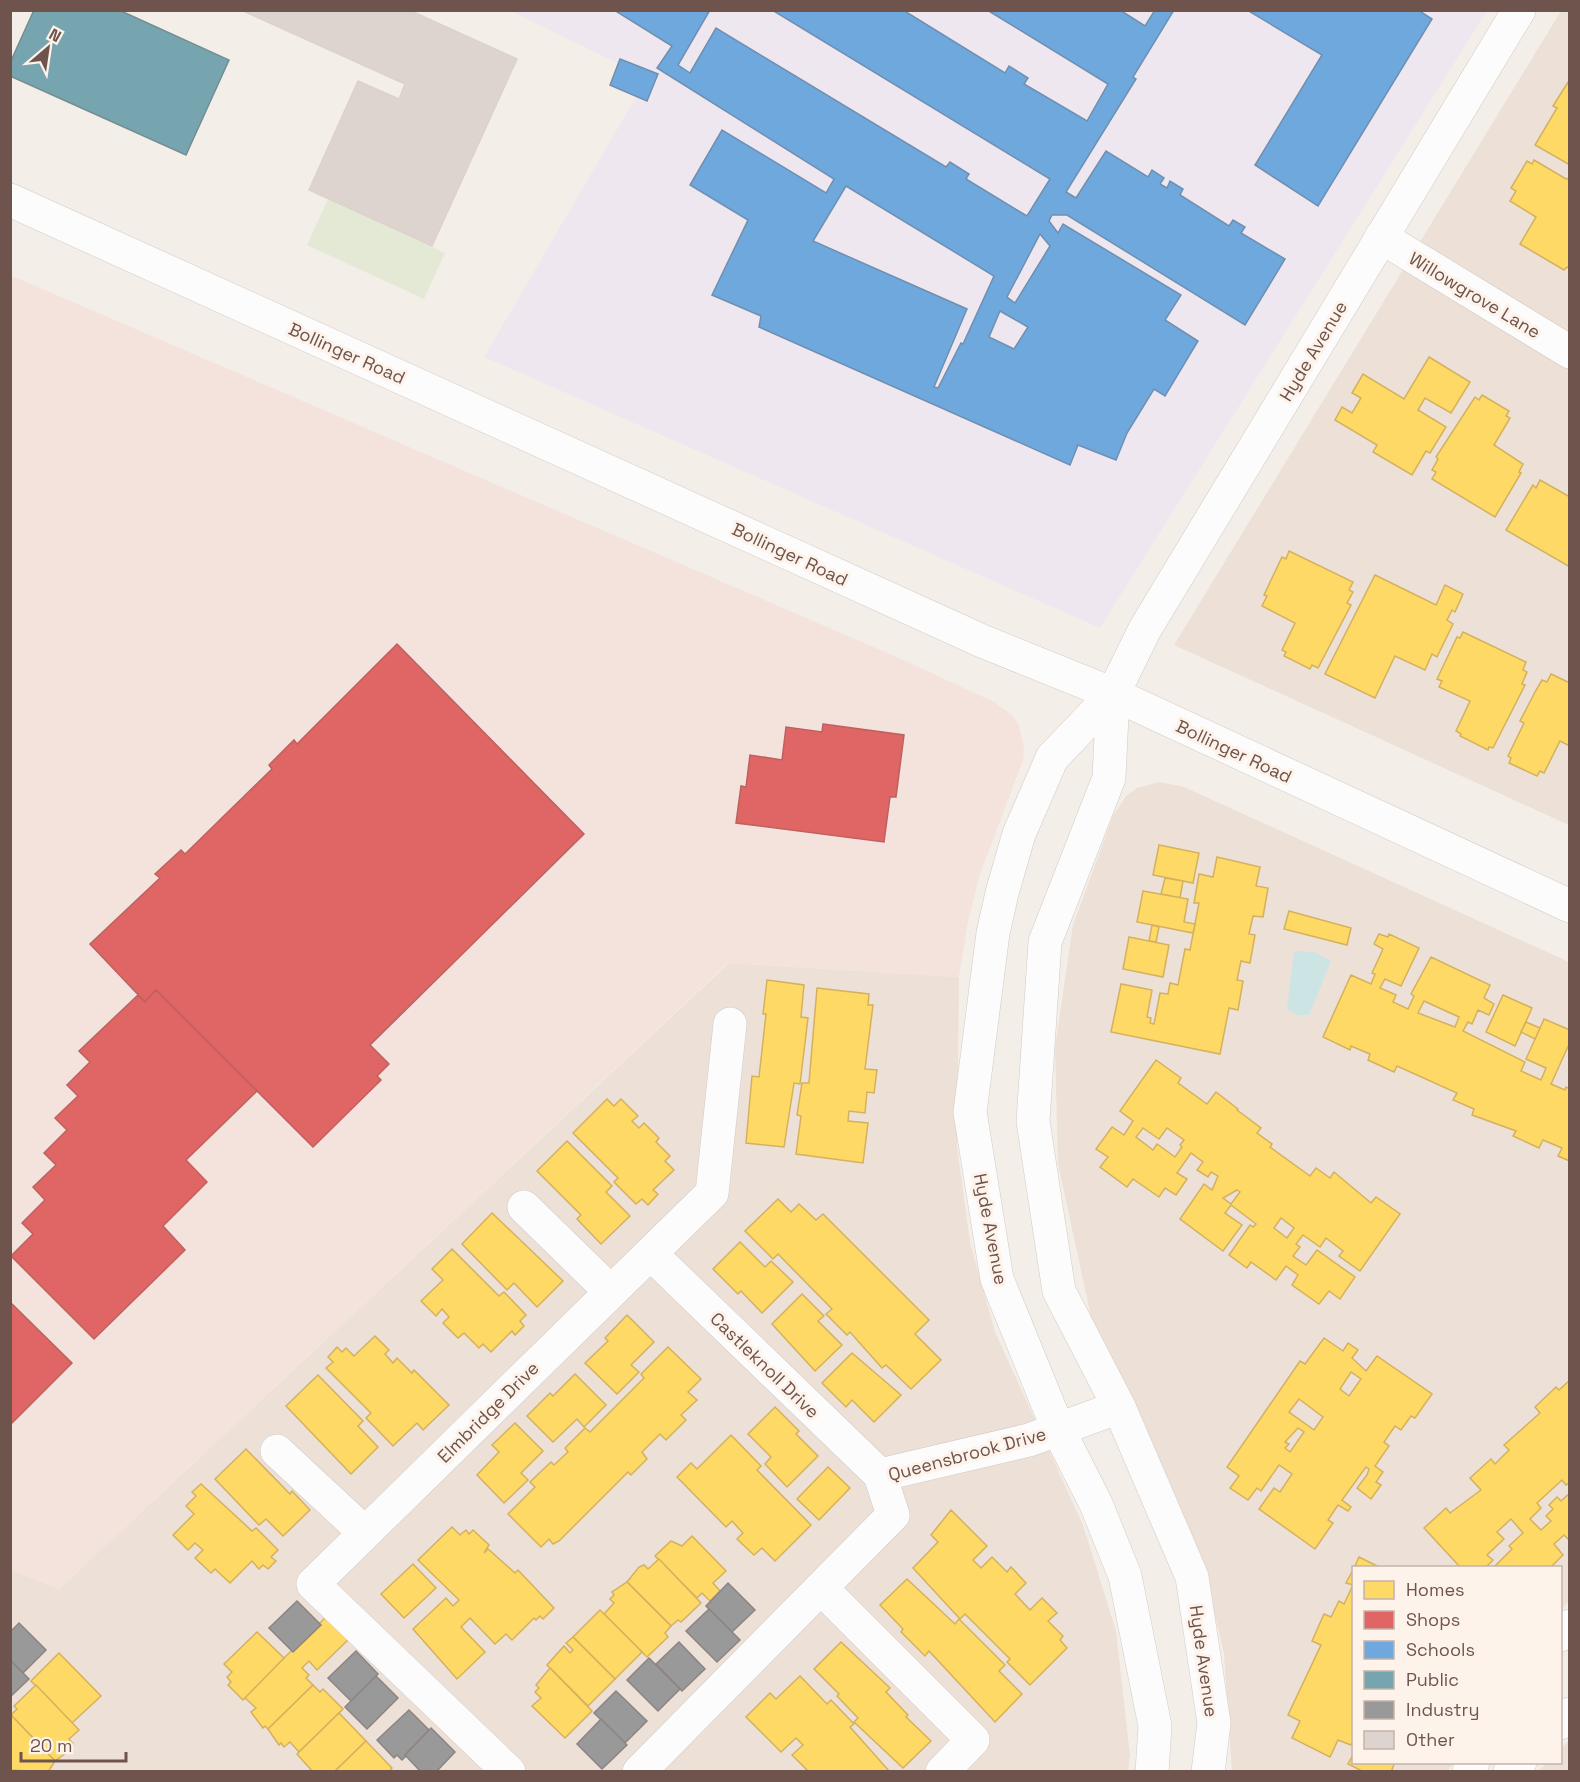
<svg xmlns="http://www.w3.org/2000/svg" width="1580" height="1782" font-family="'Space Grotesk',sans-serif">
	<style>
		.residential { fill: #ede0d7 }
		.commercial { fill: #f4e2dd }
		.education { fill: #efe7f0 }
		.green { fill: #e4e9d5 }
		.water { fill: #cce4e3 }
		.homes { fill: #ffd966; stroke: #d4b15e; stroke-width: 1.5; fill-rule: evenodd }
		.shops { fill: #e06666; stroke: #be615e; stroke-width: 1.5 }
		.schools { fill: #6fa8dc; stroke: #6f8fb1; stroke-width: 1.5; fill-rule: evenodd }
		.public { fill: #76a5af; stroke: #748d92; stroke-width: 1.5 }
		.industry { fill: #999; stroke: #8c8482; stroke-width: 1.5 }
		.building { fill: #ddd4cf; stroke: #ddd1cc; stroke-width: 1.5 }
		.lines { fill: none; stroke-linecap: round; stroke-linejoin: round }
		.street-casing { stroke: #d1cac4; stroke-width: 34 }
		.secondary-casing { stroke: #d3cac6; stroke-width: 34 }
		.street { stroke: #fdfcfc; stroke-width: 33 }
		.secondary { stroke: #fdfcfc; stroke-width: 33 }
		.labels { text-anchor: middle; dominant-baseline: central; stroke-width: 6; stroke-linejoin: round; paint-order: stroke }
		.street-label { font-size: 18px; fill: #6f544d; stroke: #fdf3ea }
	</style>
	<rect width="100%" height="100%" fill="#f4eee9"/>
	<!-- residential -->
	<g class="residential">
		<polygon points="1561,11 1569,11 1569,825 1174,645"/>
		<polygon points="1159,782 1184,787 1569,962 1569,1601 1561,1610 1560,1568 1354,1568 1354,1762 1453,1763 1448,1771 1232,1771 1224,1654 1202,1558 1092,1321 1058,1164 1055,1047 1073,925 1113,816 1126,796 1137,788"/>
		<polygon points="729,963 959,977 957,1147 970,1242 995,1332 1083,1525 1116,1631 1130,1756 1128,1771 11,1771 10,1569 59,1589"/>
		<polygon points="1569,1740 1569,1771 1538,1771 1547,1763 1560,1762 1561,1749"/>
	</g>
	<!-- commercial -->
	<polygon class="commercial" points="10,275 899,658 994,702 1013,716 1019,726 1024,747 1023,760 979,877 968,921 959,977 728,963 59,1589 10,1569"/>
	<!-- education -->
	<polygon class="education" points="511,11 1487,11 1100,628 484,357 647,78"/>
	<!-- green -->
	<polygon class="green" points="328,199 445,253 424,299 307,245"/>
	<!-- water -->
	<polygon class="water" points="1294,951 1314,952 1331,961 1309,1015 1297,1015 1287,1009"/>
	<!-- homes -->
	<g class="homes">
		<polygon points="1570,79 1570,165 1535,145 1557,108 1553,106"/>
		<polygon points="1534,160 1566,179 1570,178 1570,269 1567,267 1564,270 1520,244 1536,217 1510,201 1516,191 1511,188 1527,161 1532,164"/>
		<polygon points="1429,357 1470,382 1451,413 1425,398 1418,410 1446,427 1430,453 1426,451 1412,475 1373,452 1377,445 1335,420 1342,407 1352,413 1361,398 1352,393 1363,374 1404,399"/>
		<polygon points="1482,395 1509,411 1506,416 1510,418 1494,445 1523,464 1519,472 1521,473 1495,517 1432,479 1436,472 1432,470 1438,459 1436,457 1475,397 1479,400"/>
		<polygon points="1540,480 1570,497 1570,567 1506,530 1533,485 1536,488"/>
		<polygon points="1289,551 1353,582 1349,590 1353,592 1347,603 1351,605 1318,668 1312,665 1310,669 1284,656 1286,652 1282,650 1295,623 1262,606 1267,596 1264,595 1282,557 1286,559"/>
		<polygon points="1375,575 1436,605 1445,585 1463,594 1455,612 1452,610 1447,620 1453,624 1437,657 1432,654 1425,670 1395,656 1375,698 1325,674"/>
		<polygon points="1463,632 1526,662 1523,670 1527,672 1522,684 1525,685 1493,748 1489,747 1488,750 1460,736 1461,734 1456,731 1470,701 1439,687 1442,681 1437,679 1457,637 1460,638"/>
		<polygon points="1551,674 1570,683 1570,746 1560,741 1544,773 1540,771 1537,776 1509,763 1511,758 1508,756 1524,723 1520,721 1535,692 1542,680 1547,682"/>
		<polygon points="1159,845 1199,853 1193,883 1153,875"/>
		<polygon points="1217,857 1260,867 1256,886 1268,888 1263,917 1253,916 1249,934 1255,935 1250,963 1241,961 1237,980 1243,981 1238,1010 1229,1008 1220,1054 1111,1032 1121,984 1152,990 1147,1017 1151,1018 1150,1023 1154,1024 1160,993 1168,994 1170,983 1178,985 1185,949 1190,950 1199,903 1194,903 1199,874 1213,877"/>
		<polygon points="1165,878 1183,881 1180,898 1161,894"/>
		<polygon points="1143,891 1188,899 1184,922 1195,924 1193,933 1137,922"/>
		<polygon points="1289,911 1351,928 1347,945 1284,929"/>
		<polygon points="1152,925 1159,927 1156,942 1149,941"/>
		<path d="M1379 934 1388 937 1389 934 1419 948 1401 986 1385 979 1380 988 1396 995 1393 1002 1408 1009 1414 996 1411 994 1431 957 1490 985 1484 998 1494 1004 1489 1015 1478 1010 1472 1024 1468 1022 1463 1031 1525 1062 1521 1071 1541 1080 1546 1068 1526 1059 1544 1019 1570 1030V1042L1551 1084 1565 1090 1566 1087 1570 1089V1161L1558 1156 1562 1148 1543 1140 1539 1148 1513 1136 1516 1131 1472 1115 1474 1109 1453 1100 1457 1093 1397 1066 1394 1072 1368 1060 1370 1054 1351 1046 1350 1050 1323 1037 1351 975 1371 984 1375 974 1372 973 1383 949 1374 944ZM1424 1001 1459 1017 1455 1027 1418 1013Z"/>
		<polygon points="1129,937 1169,945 1163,977 1123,969"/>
		<polygon points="767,980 804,985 801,1017 808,1018 800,1084 794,1083 784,1147 746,1143 752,1076 759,1077 766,1014 763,1014"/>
		<polygon points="817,988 869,994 868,1005 873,1005 865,1069 877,1070 874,1093 867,1092 865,1113 849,1111 848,1121 868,1123 863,1163 796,1154 801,1116 797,1115 802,1083 809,1083"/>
		<polygon points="1503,995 1532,1008 1515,1046 1486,1032"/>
		<polygon points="1526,1022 1540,1028 1535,1039 1521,1032"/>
		<path d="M1156 1060 1181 1078 1178 1083 1207 1104 1216 1092 1238 1109 1237 1110 1261 1128 1257 1133 1272 1144 1270 1147 1310 1176 1316 1168 1330 1178 1334 1172 1371 1203 1376 1197 1400 1214 1360 1271 1339 1256 1343 1251 1326 1238 1320 1247 1303 1235 1296 1244 1300 1247 1293 1256 1306 1265 1317 1250 1355 1277 1340 1299 1329 1291 1319 1304 1292 1285 1298 1275 1286 1266 1276 1280 1251 1262 1247 1268 1229 1255 1250 1225 1253 1227 1256 1224 1231 1205 1225 1213 1242 1225 1223 1251 1180 1219 1204 1184 1212 1190 1218 1176 1211 1172 1208 1177 1197 1170 1203 1162 1191 1153 1177 1173 1187 1179 1176 1195 1165 1188 1159 1197 1133 1179 1127 1187 1100 1167 1108 1157 1096 1149 1112 1127 1124 1135 1133 1121 1120 1111ZM1143 1128 1159 1139 1167 1128 1184 1140 1180 1145 1182 1147 1175 1157 1157 1144 1153 1150 1136 1137ZM1237 1190 1240 1192 1231 1204 1223 1198ZM1281 1218 1294 1228 1287 1238 1274 1228Z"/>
		<polygon points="607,1099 614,1106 621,1099 638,1116 632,1121 639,1128 644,1123 659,1138 656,1142 670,1156 665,1161 674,1170 653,1190 658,1194 648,1205 642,1199 636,1204 614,1182 618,1178 573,1133"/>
		<polygon points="567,1141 612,1186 606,1192 630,1216 601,1244 577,1219 581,1215 537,1171"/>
		<polygon points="778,1199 791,1212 799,1204 816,1220 823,1214 929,1320 915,1334 941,1360 911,1389 886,1365 882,1368 850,1332 847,1335 826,1314 832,1309 778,1254 773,1259 745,1231"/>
		<polygon points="492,1213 563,1281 537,1307 514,1283 507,1290 462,1244"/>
		<polygon points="740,1242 765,1267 771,1261 793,1282 762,1313 741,1291 738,1294 713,1269"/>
		<polygon points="452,1249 499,1296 504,1292 526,1315 520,1321 524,1326 515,1335 512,1331 491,1352 483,1344 479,1348 464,1333 458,1338 443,1323 449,1317 442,1309 436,1316 421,1301 443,1280 432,1269"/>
		<polygon points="802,1294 824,1316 818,1321 842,1345 815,1371 772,1324"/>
		<polygon points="627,1315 654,1342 631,1365 639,1372 617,1394 585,1363 608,1341 605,1338"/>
		<polygon points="375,1336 389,1350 385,1354 393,1363 397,1358 412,1373 414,1370 449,1405 423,1430 417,1423 393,1446 366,1418 371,1413 326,1368 333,1362 328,1357 337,1347 342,1352 346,1348 354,1356"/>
		<path d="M1324 1338 1343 1351 1348 1343 1358 1350 1352 1358 1366 1371 1377 1356 1432 1394 1415 1418 1411 1416 1401 1430 1395 1426 1384 1442 1389 1446 1375 1466 1383 1472 1376 1482 1381 1485 1371 1499 1357 1488 1367 1475 1369 1469 1366 1467 1342 1500 1351 1507 1348 1511 1338 1505 1328 1520 1333 1523 1315 1549 1259 1509 1274 1488 1280 1492 1292 1474 1279 1465 1261 1491 1257 1488 1248 1500 1230 1488 1239 1476 1227 1467 1300 1361 1305 1364ZM1351 1372 1361 1379 1349 1396 1340 1389ZM1299 1399 1323 1417 1314 1430 1289 1412ZM1298 1428 1304 1432 1290 1452 1285 1448 1289 1444 1285 1442Z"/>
		<polygon points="668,1347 701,1379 688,1392 697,1400 681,1415 686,1420 666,1440 660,1434 642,1452 647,1459 631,1475 628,1472 559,1541 553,1544 549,1539 541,1547 508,1514 535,1487 530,1482 551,1462 554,1465 568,1452 565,1448 585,1428 590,1432 644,1378 641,1374"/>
		<polygon points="852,1353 901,1395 874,1422 852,1400 846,1407 822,1383"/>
		<polygon points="575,1374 606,1405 584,1427 577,1419 553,1442 527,1416 550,1393 553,1396"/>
		<polygon points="318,1375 363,1421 358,1426 378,1447 351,1474 286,1406"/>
		<polygon points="1570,1380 1570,1482 1566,1485 1562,1480 1537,1503 1541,1508 1530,1519 1541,1530 1551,1521 1546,1516 1553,1509 1549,1505 1557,1497 1561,1501 1570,1493 1570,1541 1564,1535 1554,1544 1563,1555 1550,1568 1493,1568 1512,1549 1509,1546 1523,1533 1511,1519 1497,1532 1504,1539 1487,1555 1493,1560 1485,1568 1461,1568 1424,1528 1446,1508 1450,1513 1481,1490 1470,1478 1491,1459 1495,1464 1509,1450 1504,1445 1540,1413 1535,1407 1556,1387 1559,1390"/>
		<polygon points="775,1407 799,1431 796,1434 818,1456 787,1487 765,1464 771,1457 748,1434"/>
		<polygon points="515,1423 543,1451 521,1473 528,1480 504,1503 477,1475 499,1452 492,1445"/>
		<polygon points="731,1435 761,1466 757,1470 811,1525 775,1561 762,1548 754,1555 737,1539 743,1533 732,1521 726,1527 677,1477 691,1463 697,1469"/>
		<polygon points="246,1449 290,1494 292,1491 310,1510 283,1536 266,1519 259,1525 215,1479"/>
		<polygon points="828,1467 850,1488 819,1520 797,1499"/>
		<polygon points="201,1484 252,1531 256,1528 278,1550 271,1557 276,1561 268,1569 263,1565 259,1569 252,1561 230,1583 215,1569 211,1573 195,1558 203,1550 195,1543 188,1550 173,1535 194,1514 186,1506 196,1496 192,1492"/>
		<polygon points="951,1510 987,1546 973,1560 981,1568 992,1557 1007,1572 1011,1567 1026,1583 1015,1594 1030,1610 1042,1598 1057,1613 1048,1621 1063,1636 1060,1640 1067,1648 1030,1685 1007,1662 1010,1659 965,1614 960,1619 913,1568 938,1542 931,1535"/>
		<polygon points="452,1527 460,1535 466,1530 469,1534 473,1530 489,1545 484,1553 488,1549 515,1573 518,1570 554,1608 543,1619 540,1616 536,1620 534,1618 512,1640 506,1634 495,1644 470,1618 461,1627 485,1652 457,1679 413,1629 446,1598 453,1606 459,1600 418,1560"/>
		<polygon points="692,1536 726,1571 713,1583 720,1591 710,1601 702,1593 697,1598 655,1556 671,1541 682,1546"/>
		<polygon points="1359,1557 1381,1568 1354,1568"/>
		<polygon points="659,1559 701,1603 681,1622 678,1620 671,1626 627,1582 639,1567 644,1565 648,1569"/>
		<polygon points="413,1564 436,1588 404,1618 381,1594"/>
		<polygon points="1354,1568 1354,1740 1351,1745 1338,1740 1330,1757 1292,1738 1300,1721 1288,1715 1321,1645 1312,1641 1324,1614 1331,1617 1339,1601 1344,1604 1353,1585 1346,1583"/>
		<polygon points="907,1579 955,1624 959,1619 1005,1665 999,1671 1022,1694 995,1722 929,1651 925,1656 901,1632 903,1629 880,1605"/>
		<polygon points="627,1582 671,1626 665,1633 668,1637 647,1657 604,1614 614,1603 610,1599 614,1595 612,1592"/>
		<polygon points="600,1610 642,1652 615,1679 573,1637"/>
		<polygon points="326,1617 349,1639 317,1670 309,1661 302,1668 309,1675 306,1678 313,1685 268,1729 265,1726 263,1728 251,1712 256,1708 244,1697"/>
		<polygon points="257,1632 284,1658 243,1700 228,1685 231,1682 227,1677 232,1672 224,1664"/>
		<polygon points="573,1637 615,1679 588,1706 547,1665 564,1646 570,1653 573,1650 566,1643"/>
		<polygon points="841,1642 890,1688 886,1692 908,1715 906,1717 931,1741 903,1768 854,1722 858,1718 837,1696 839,1694 814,1669"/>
		<polygon points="59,1653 101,1696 72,1723 31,1681"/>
		<polygon points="550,1668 592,1711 565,1738 532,1706 541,1698 535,1692 539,1688 536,1685"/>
		<polygon points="800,1676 827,1704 831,1700 854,1724 850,1727 890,1772 806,1772 807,1770 792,1755 803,1745 796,1738 781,1752 746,1717 770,1693 776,1699"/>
		<polygon points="36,1685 79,1730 69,1739 73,1744 68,1748 70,1750 55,1761 11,1715 17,1709 14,1706"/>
		<polygon points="313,1685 320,1692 323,1689 343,1709 299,1752 290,1742 284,1747 281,1743 279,1745 268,1729"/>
		<polygon points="339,1713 366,1741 334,1772 313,1772 297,1754"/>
		<polygon points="11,1715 55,1761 48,1772 10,1770"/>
		<polygon points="366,1741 392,1768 389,1772 334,1772"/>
		<polygon points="1354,1753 1354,1762 1395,1762 1391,1772 1364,1772 1348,1764"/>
	</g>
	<!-- shops -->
	<g class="shops">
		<polygon points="397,644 584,834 370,1045 389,1064 377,1076 381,1080 313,1147 156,990 145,1002 90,944 160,878 155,874 181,850 185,854 272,769 269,765 294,740 297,744"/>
		<polygon points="823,724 904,735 896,797 890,797 884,842 736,823 741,786 746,787 750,755 782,760 786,727 822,732"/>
		<polygon points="156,990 257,1091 186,1160 207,1182 163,1226 185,1250 94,1339 11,1256 33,1234 22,1223 45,1200 33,1187 56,1165 44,1153 67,1130 55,1118 78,1096 67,1085 90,1062 79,1051 138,995 145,1002"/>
		<polygon points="10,1302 72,1363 10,1425"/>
	</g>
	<!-- schools -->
	<g class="schools">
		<path d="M614 10H710L678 65 690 73 716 28 946 167 950 162 969 174 966 179 1027 216 1050 179 772 10H903L1005 73 1009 66 1028 78 1024 84 1087 121 1108 84 987 10H1120L1145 26 1155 10H1174L1133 77 1136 79 1066 192 1076 198 1106 151 1148 177 1152 170 1164 178 1160 184 1167 188 1170 181 1183 189 1180 195 1229 226 1233 220 1245 227 1241 233 1285 259 1245 325 1067 215H1052L1049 221 1058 233 1063 224 1181 295 1165 320 1198 341 1165 396 1154 389 1127 433 1116 460 1078 445 1070 465 759 327 761 316 712 295 748 220 690 185 722 130 826 193 834 179 657 68 672 46ZM846 186 994 276 963 344 961 343 938 388 934 387 967 309 813 241ZM1040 234 1050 246 1015 303 1007 297ZM1000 311 1028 327 1014 349 989 337Z"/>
		<polygon points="1247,10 1418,10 1432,19 1318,206 1255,165 1322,55"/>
		<polygon points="620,59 658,74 647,101 610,85"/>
	</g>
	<!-- public -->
	<polygon class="public" points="34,10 119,10 229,60 186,155 10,76 10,63"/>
	<!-- industry -->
	<g class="industry">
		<polygon points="728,1583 755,1610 732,1632 706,1606"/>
		<polygon points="297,1601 321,1625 293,1652 269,1628"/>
		<polygon points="709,1609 740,1640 717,1662 686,1631"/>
		<polygon points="19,1623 46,1650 23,1673 10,1660 10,1632"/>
		<polygon points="679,1642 705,1669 682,1691 656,1664"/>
		<polygon points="356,1651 378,1674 351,1701 328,1678"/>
		<polygon points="649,1658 680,1689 658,1711 627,1680"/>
		<polygon points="10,1660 29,1679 10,1697"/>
		<polygon points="376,1676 398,1698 367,1729 345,1707"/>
		<polygon points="616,1691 647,1721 625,1743 594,1713"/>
		<polygon points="409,1710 429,1730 405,1755 406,1756 402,1760 397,1755 394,1758 377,1740"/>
		<polygon points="601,1719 627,1745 602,1769 577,1744"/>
		<polygon points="431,1728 455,1752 436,1772 421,1772 405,1755"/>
	</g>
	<!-- building -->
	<polygon class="building" points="241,10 409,10 517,59 432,246 309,190 358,81 399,99 405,84"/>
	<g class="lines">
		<defs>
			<g id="street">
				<polyline points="1381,237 1570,352"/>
				<polyline points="1113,694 1109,778 1045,942 1033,1121 1059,1291 1119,1407 1192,1577 1214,1723 1208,1772"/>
				<polyline points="524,1207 610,1291"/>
				<polyline points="651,1254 880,1475"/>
				<polyline points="277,1451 365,1533"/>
				<polyline points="822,1589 973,1740 942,1772"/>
				<polyline points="1560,1635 1570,1626"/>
				<polyline points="1560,1723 1570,1714"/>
				<polyline points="509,1772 313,1584 712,1193 730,1024"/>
				<polyline points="639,1772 893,1515 880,1475 1029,1440 1119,1407"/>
				<polyline points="1152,1772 1155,1726 1125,1576 1096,1504 1058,1429 997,1279 970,1112 993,933 1002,893 1019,834 1052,758 1113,694 1145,629 1519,10"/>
				<polyline points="1469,1772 1473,1762"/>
				<polyline points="1510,1772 1520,1762"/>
			</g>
			<polyline id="secondary" points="10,200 982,641 1113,694 1570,906"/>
		</defs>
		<!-- street casing -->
		<use href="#street" class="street-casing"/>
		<!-- secondary casing -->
		<use href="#secondary" class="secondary-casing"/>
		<!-- street -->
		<use href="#street" class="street"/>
		<!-- secondary -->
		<use href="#secondary" class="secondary"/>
	</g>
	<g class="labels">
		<!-- street labels -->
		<g class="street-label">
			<text transform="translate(1475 295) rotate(31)">Willowgrove Lane</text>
			<text transform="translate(1313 351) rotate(-59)">Hyde Avenue</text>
			<text transform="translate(347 353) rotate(24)">Bollinger Road</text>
			<text transform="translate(790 554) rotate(25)">Bollinger Road</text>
			<text transform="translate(1234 751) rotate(25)">Bollinger Road</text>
			<text transform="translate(991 1229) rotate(79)">Hyde Avenue</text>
			<text transform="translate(765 1365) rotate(44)">Castleknoll Drive</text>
			<text transform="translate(488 1412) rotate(-45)">Elmbridge Drive</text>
			<text transform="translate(967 1454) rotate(-15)">Queensbrook Drive</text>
			<text transform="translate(1204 1661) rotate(82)">Hyde Avenue</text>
		</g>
	</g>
	<!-- border -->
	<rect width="1580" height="1782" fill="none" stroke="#6f544d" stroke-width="24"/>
	<!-- legend -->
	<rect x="1352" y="1566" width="210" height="198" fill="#fdf3ea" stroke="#c4b3ab" stroke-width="1.5"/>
	<rect x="1364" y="1581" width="30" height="18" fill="#ffd966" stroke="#c4b3ab" stroke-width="1.5"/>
	<text x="1406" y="1596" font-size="18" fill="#6f544d">Homes</text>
	<rect x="1364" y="1611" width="30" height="18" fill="#e06666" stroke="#c4b3ab" stroke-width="1.5"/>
	<text x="1406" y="1626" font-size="18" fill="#6f544d">Shops</text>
	<rect x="1364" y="1641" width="30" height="18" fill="#6fa8dc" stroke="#c4b3ab" stroke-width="1.5"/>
	<text x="1406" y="1656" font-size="18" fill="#6f544d">Schools</text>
	<rect x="1364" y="1671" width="30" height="18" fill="#76a5af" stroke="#c4b3ab" stroke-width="1.5"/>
	<text x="1406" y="1686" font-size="18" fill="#6f544d">Public</text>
	<rect x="1364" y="1701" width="30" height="18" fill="#999999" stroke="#c4b3ab" stroke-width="1.5"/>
	<text x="1406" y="1716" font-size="18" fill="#6f544d">Industry</text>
	<rect x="1364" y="1731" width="30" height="18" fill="#ddd4cf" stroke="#c4b3ab" stroke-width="1.5"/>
	<text x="1406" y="1746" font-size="18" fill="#6f544d">Other</text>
	<!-- north arrow -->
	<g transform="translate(48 48) rotate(29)" stroke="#fdf3ea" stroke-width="4.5" paint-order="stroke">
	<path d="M0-4.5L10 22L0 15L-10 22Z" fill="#6f544d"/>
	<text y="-9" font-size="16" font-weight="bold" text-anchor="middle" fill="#6f544d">N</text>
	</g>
	<!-- scale -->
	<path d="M21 1752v9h105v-9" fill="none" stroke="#6f544d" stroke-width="3"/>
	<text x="30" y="1752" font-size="18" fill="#6f544d" stroke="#fdf3ea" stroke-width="4.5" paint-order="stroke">20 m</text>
</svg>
